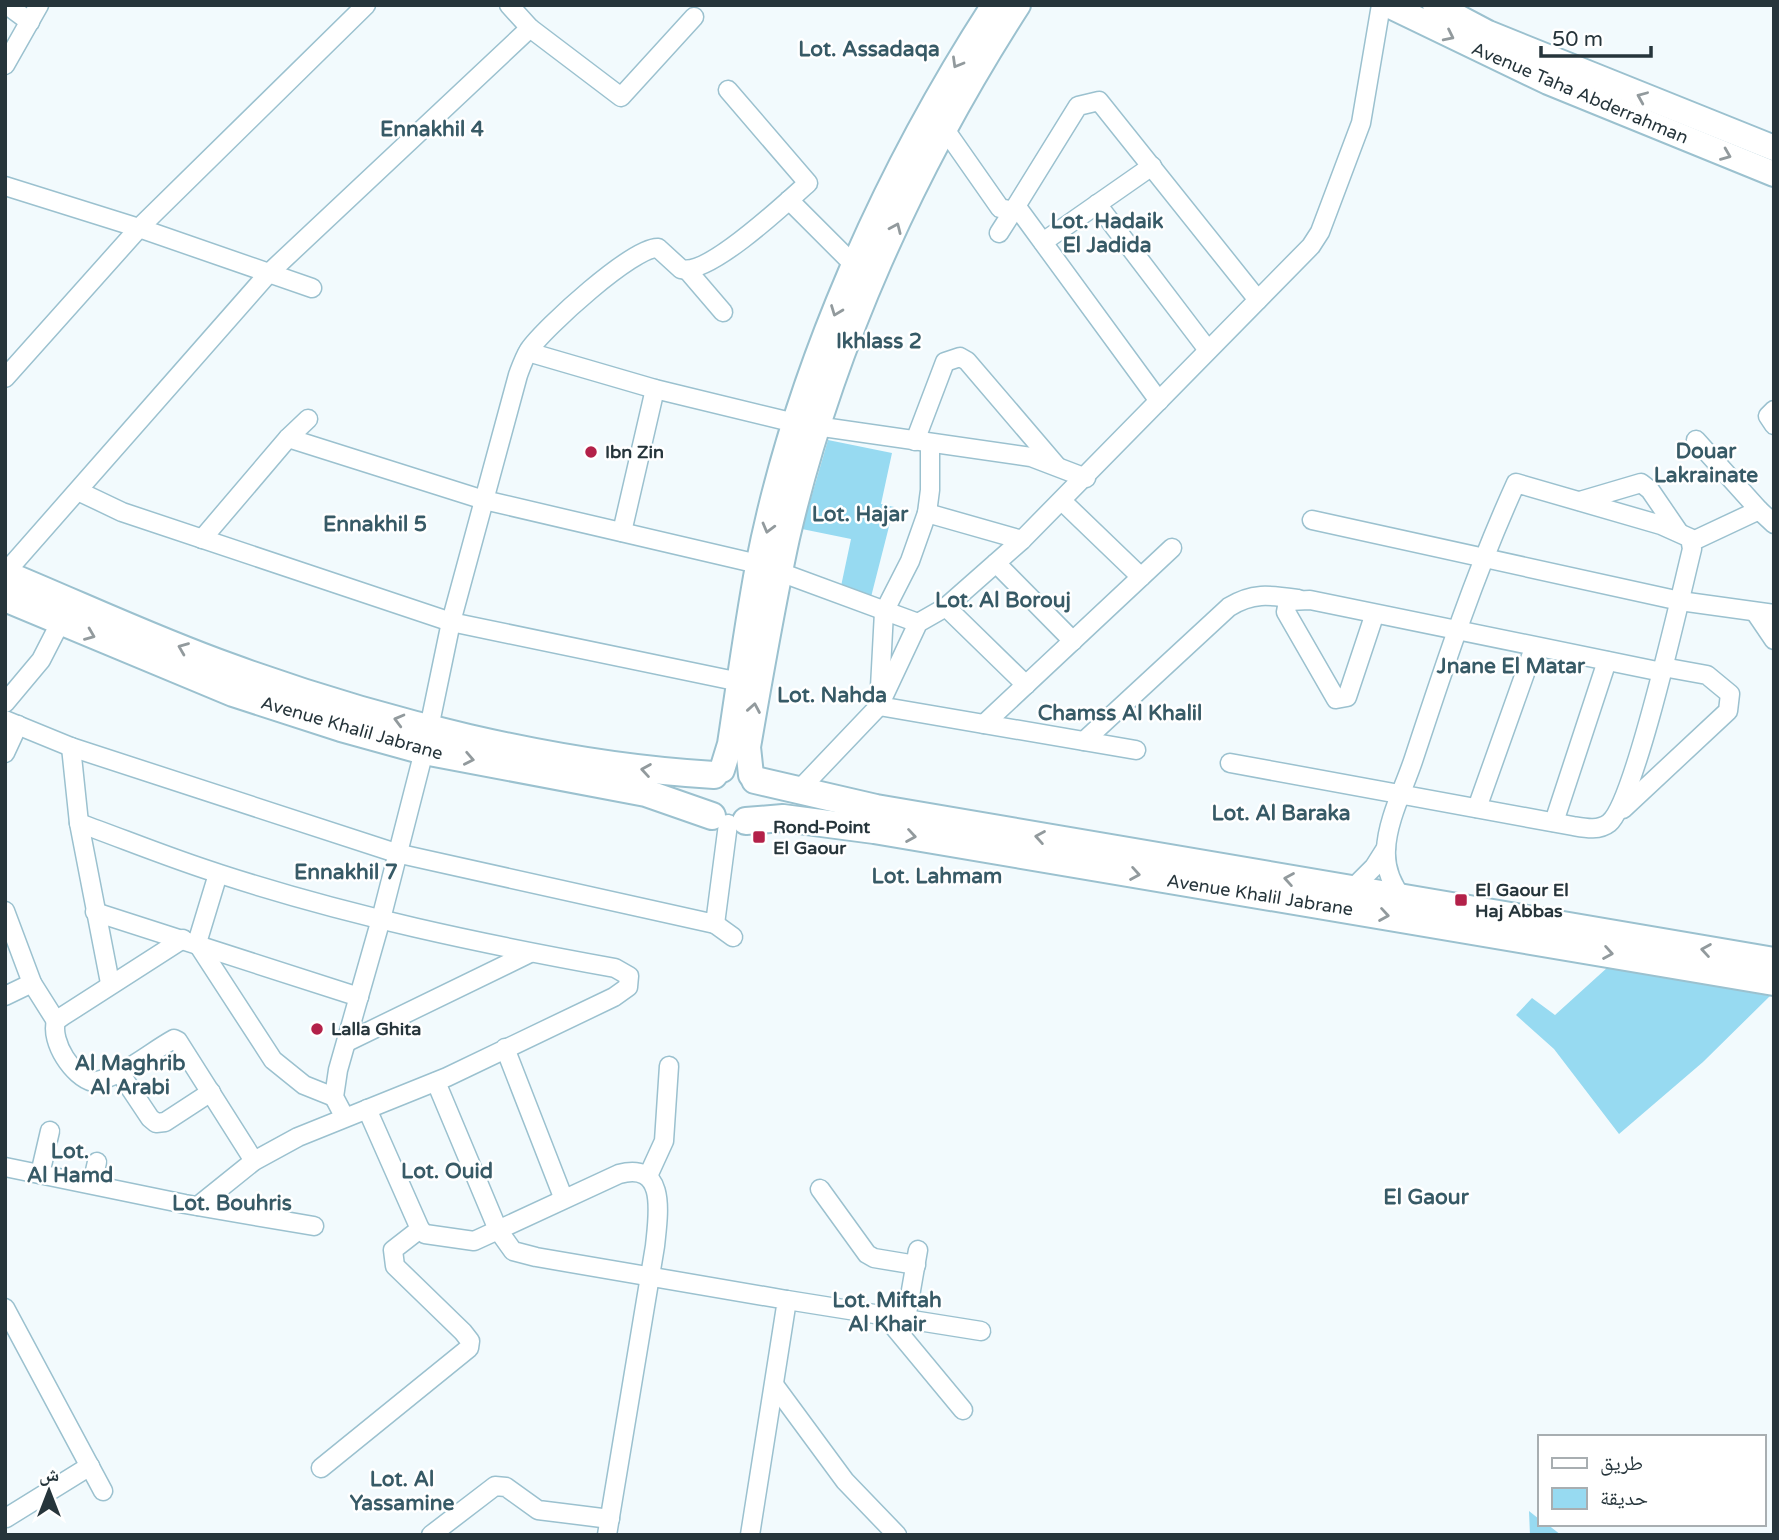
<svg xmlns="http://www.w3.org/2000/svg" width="1779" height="1540" font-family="'Varela Round','Noto Naskh Arabic',sans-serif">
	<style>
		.green { fill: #97daf1 }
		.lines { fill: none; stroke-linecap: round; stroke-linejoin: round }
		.street-casing { stroke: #9bc1cf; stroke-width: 21 }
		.secondary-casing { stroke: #9bc1cf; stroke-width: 28 }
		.primary-casing { stroke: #9bc1cf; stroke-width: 30 }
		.street { stroke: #fff; stroke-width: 18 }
		.secondary { stroke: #fff; stroke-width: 24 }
		.primary { stroke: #fff; stroke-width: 26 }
		.oneway { stroke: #929a9d }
		.poi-dot { fill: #b32149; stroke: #fff; stroke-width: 2.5 }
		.labels { text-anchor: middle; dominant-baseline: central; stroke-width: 5; stroke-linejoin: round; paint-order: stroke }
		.street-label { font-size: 18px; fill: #26353b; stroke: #fff }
		.poi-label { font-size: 18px; font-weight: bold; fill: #26353b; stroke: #fff; text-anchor: start }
		.quarter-label { font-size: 21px; font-weight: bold; fill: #375a66; stroke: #fff }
	</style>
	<rect width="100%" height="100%" fill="#f2fafd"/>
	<!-- green -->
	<g class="green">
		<polygon points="828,440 892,453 881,504 894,507 871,597 840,591 851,539 802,529"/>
		<polygon points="1608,967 1770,996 1703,1062 1619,1134 1554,1049 1516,1015 1532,998 1555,1015"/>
		<polygon points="1529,1511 1539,1519 1539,1524 1547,1524 1561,1535 1530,1535"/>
	</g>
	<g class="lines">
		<defs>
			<g id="street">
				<polyline points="7,5 30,22"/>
				<polyline points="509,5 530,28 621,97 694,17"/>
				<polyline points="5,65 39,5"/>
				<polyline points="944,128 1000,208 1013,211 1078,106 1099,101 1258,300"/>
				<polyline points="5,186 139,228 312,288"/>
				<polyline points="789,200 861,272"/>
				<polyline points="1097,204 1208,350"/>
				<polyline points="1017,207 1159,401"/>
				<polyline points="999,233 1013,211"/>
				<polyline points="1043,242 1152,166"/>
				<polyline points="687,270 723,312"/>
				<polyline points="528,352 655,389 795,423 1031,457 1086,478"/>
				<polyline points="5,378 139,228 366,5"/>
				<polyline points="1774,410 1768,416 1774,425"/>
				<polyline points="288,438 484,500 758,564 918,623"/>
				<polyline points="1696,440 1759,510"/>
				<polyline points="915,441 945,362 960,357 967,361 1056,465"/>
				<polyline points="930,443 930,490 927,513 1022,540"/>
				<polyline points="80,492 122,512 451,622 740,682"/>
				<polyline points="1062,501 1141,577"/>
				<polyline points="1580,501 1641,483 1650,490 1678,531"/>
				<polyline points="927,513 910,561 884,612 879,706 1136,750"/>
				<polyline points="1312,520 1680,601 1774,614"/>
				<polyline points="622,532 655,389"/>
				<polyline points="202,539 288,438 308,419"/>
				<polyline points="1693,541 1759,510 1774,524"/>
				<polyline points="996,563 1073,641"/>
				<polyline points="5,573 267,275 530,28"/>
				<polyline points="946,607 1026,685"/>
				<polyline points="1755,612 1774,640"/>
				<polyline points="1374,616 1347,697 1336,699 1286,612 1288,601 1310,600 1662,672"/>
				<polyline points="5,703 41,660 60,623"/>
				<polyline points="5,720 71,747 396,853 715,924 728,824"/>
				<polyline points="984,724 1172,548"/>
				<path d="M429 728 451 622 518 375C521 367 524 358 529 350 544 328 634 246 658 248L681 269C708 276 786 203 808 183L728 90"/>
				<path d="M1084 741 1229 607C1253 592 1270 595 1298 599"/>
				<polyline points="71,747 79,823 110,983"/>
				<polyline points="5,753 18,725"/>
				<path d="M1230 763 1573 826C1585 828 1599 831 1609 823 1635 802 1681 593 1692 549L1690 538 1661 525 1516 483C1475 573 1445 664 1414 758 1405 786 1387 820 1386 850 1385 868 1392 885 1403 899"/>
				<polyline points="798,791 879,706 918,623 946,607 1022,540 1311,246 1320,232 1361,123 1381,5"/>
				<polyline points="1477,808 1534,648"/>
				<polyline points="1623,809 1728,711 1730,694 1707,675 1663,667"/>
				<polyline points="1554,822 1607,661"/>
				<path d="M79 823C126 840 172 859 220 874 349 916 482 944 615 968L629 976 628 987 614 997 447 1077 298 1137 254 1161 198 1206"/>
				<polyline points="218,874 197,943 273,1060 304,1085 334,1097"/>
				<polyline points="1351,890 1374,867 1386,848"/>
				<polyline points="5,911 32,983 56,1021"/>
				<polyline points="95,912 359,997"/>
				<polyline points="715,924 733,937"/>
				<path d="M183 939 63 1016 56 1021C50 1042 73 1077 93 1082 124 1076 147 1054 174 1039L178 1041 254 1161"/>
				<polyline points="5,996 32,983"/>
				<polyline points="347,1042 530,953"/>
				<polyline points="505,1048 563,1197"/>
				<polyline points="120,1073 150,1118 156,1123 165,1122 211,1092"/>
				<path d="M436 1082 498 1230 619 1174C668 1161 658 1216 655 1246L607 1535"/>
				<polyline points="367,1109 420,1229 425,1234 474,1241 498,1230 513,1251 536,1257 787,1300 750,1535"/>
				<polyline points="344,1116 334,1097 338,1070 381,919 424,751"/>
				<polyline points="5,1167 185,1204 314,1226"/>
				<polyline points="40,1174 50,1131"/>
				<polyline points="648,1176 664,1141 669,1066"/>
				<polyline points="92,1184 97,1162"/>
				<polyline points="820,1189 867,1254 874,1258 916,1265"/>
				<polyline points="787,1300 981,1331"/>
				<polyline points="5,1308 103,1491"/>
				<polyline points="885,1316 963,1410"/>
				<polyline points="906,1319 918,1250"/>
				<polyline points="775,1386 845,1481 897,1535"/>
				<polyline points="321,1468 469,1348 470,1341 463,1332 395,1266 393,1250 420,1229"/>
				<polyline points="6,1518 90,1466"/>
				<polyline points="431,1535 495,1486 506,1487 538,1510 610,1519"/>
			</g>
			<g id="secondary">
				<polyline points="1388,5 1548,82 1774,174"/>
				<polyline points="1435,5 1488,33 1774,148"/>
				<path d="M722 770 730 744C739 685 747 625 758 566 796 371 886 171 994 5"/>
				<path d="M751 775 748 747C760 677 772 607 787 538 831 349 913 168 1018 5"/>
			</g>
			<g id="primary">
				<path d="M5 574C80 605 154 640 230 667 378 721 556 766 714 775"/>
				<polyline points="5,598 233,693 341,728 424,751 646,793 712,816"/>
				<polyline points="755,780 876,808 1774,961"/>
				<polyline points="746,821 783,818 874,830 1774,982"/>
			</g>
		</defs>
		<!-- street casing -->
		<use href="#street" class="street-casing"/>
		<!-- secondary casing -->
		<use href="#secondary" class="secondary-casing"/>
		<!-- primary casing -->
		<use href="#primary" class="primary-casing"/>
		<!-- street -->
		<use href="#street" class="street"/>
		<!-- secondary -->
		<use href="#secondary" class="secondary"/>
		<!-- primary -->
		<use href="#primary" class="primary"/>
	</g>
	<!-- one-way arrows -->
	<defs><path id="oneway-chevron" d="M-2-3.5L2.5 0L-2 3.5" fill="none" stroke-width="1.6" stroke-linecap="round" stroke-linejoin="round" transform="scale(1.75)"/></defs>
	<g class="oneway">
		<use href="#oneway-chevron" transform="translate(1449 36) rotate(26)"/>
		<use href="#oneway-chevron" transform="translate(957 63) rotate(120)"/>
		<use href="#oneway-chevron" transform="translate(1642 97) rotate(-157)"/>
		<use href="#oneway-chevron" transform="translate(1726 155) rotate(22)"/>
		<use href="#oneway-chevron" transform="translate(896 228) rotate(-66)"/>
		<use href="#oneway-chevron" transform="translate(836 311) rotate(111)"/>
		<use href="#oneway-chevron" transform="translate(768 528) rotate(105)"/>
		<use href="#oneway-chevron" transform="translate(90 635) rotate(22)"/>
		<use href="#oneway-chevron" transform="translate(183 648) rotate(-158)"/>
		<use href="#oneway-chevron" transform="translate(754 708) rotate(-80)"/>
		<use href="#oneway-chevron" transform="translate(399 720) rotate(-165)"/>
		<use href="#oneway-chevron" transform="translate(469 759) rotate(11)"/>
		<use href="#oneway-chevron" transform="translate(646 770) rotate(-171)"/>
		<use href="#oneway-chevron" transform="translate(911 836) rotate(9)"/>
		<use href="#oneway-chevron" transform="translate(1040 837) rotate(-170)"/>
		<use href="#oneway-chevron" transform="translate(1135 874) rotate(10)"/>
		<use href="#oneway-chevron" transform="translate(1289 879) rotate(-170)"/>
		<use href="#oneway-chevron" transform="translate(1384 915) rotate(9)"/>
		<use href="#oneway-chevron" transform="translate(1706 950) rotate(-171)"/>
		<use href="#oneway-chevron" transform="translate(1608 953) rotate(10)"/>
	</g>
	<!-- markers -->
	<g class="poi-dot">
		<circle cx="591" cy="452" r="7"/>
		<rect x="752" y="830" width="14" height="14" rx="3.5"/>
		<rect x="1454" y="893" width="14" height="14" rx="3.5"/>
		<circle cx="317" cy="1029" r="7"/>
	</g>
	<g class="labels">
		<!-- street labels -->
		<g class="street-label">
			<text transform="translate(1580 93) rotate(23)">Avenue Taha Abderrahman</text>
			<text transform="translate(352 728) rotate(16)">Avenue Khalil Jabrane</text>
			<text transform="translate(1260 895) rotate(9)">Avenue Khalil Jabrane</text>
		</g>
		<!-- poi labels -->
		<g class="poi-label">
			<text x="605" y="452">Ibn Zin</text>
			<text x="773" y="827">Rond-Point<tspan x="773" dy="21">El Gaour</tspan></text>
			<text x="1475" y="890">El Gaour El<tspan x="1475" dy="21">Haj Abbas</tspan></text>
			<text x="331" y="1029">Lalla Ghita</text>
		</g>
		<!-- quarter labels -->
		<g class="quarter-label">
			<text x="869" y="49">Lot. Assadaqa</text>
			<text x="432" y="129">Ennakhil 4</text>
			<text x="1107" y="221">Lot. Hadaik<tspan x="1107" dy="24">El Jadida</tspan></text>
			<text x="879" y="341">Ikhlass 2</text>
			<text x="1706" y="451">Douar<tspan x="1706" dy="24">Lakrainate</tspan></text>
			<text x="860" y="514">Lot. Hajar</text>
			<text x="375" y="524">Ennakhil 5</text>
			<text x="1003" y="600">Lot. Al Borouj</text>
			<text x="1511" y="666">Jnane El Matar</text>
			<text x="832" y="695">Lot. Nahda</text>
			<text x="1120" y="713">Chamss Al Khalil</text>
			<text x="1281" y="813">Lot. Al Baraka</text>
			<text x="346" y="872">Ennakhil 7</text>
			<text x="937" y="876">Lot. Lahmam</text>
			<text x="130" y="1063">Al Maghrib<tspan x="130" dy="24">Al Arabi</tspan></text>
			<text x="70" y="1151">Lot.<tspan x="70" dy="24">Al Hamd</tspan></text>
			<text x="447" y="1171">Lot. Ouid</text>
			<text x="1426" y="1197">El Gaour</text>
			<text x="232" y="1203">Lot. Bouhris</text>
			<text x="887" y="1300">Lot. Miftah<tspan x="887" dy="24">Al Khair</tspan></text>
			<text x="402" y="1479">Lot. Al<tspan x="402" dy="24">Yassamine</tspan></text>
		</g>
	</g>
	<!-- border -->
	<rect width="1779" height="1540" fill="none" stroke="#26353b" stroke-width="14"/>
	<!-- legend -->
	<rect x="1538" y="1435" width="228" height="91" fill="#ffffff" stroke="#a8aeb1" stroke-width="2"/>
	<rect x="1552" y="1458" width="35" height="10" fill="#ffffff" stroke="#a8aeb1" stroke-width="2"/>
	<text x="1600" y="1470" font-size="21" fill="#26353b">طريق</text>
	<rect x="1552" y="1488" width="35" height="21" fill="#97daf1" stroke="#a8aeb1" stroke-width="2"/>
	<text x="1600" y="1505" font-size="21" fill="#26353b">حديقة</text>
	<!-- north arrow -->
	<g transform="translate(49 1491)" stroke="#ffffff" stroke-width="5" paint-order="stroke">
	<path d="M0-5L12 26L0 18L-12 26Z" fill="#26353b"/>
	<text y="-10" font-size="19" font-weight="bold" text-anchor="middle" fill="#26353b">ش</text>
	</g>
	<!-- scale -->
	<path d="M1541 46v10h110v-10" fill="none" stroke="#26353b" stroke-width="3.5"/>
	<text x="1552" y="46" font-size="21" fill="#26353b" stroke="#ffffff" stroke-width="5" paint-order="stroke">50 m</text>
</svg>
